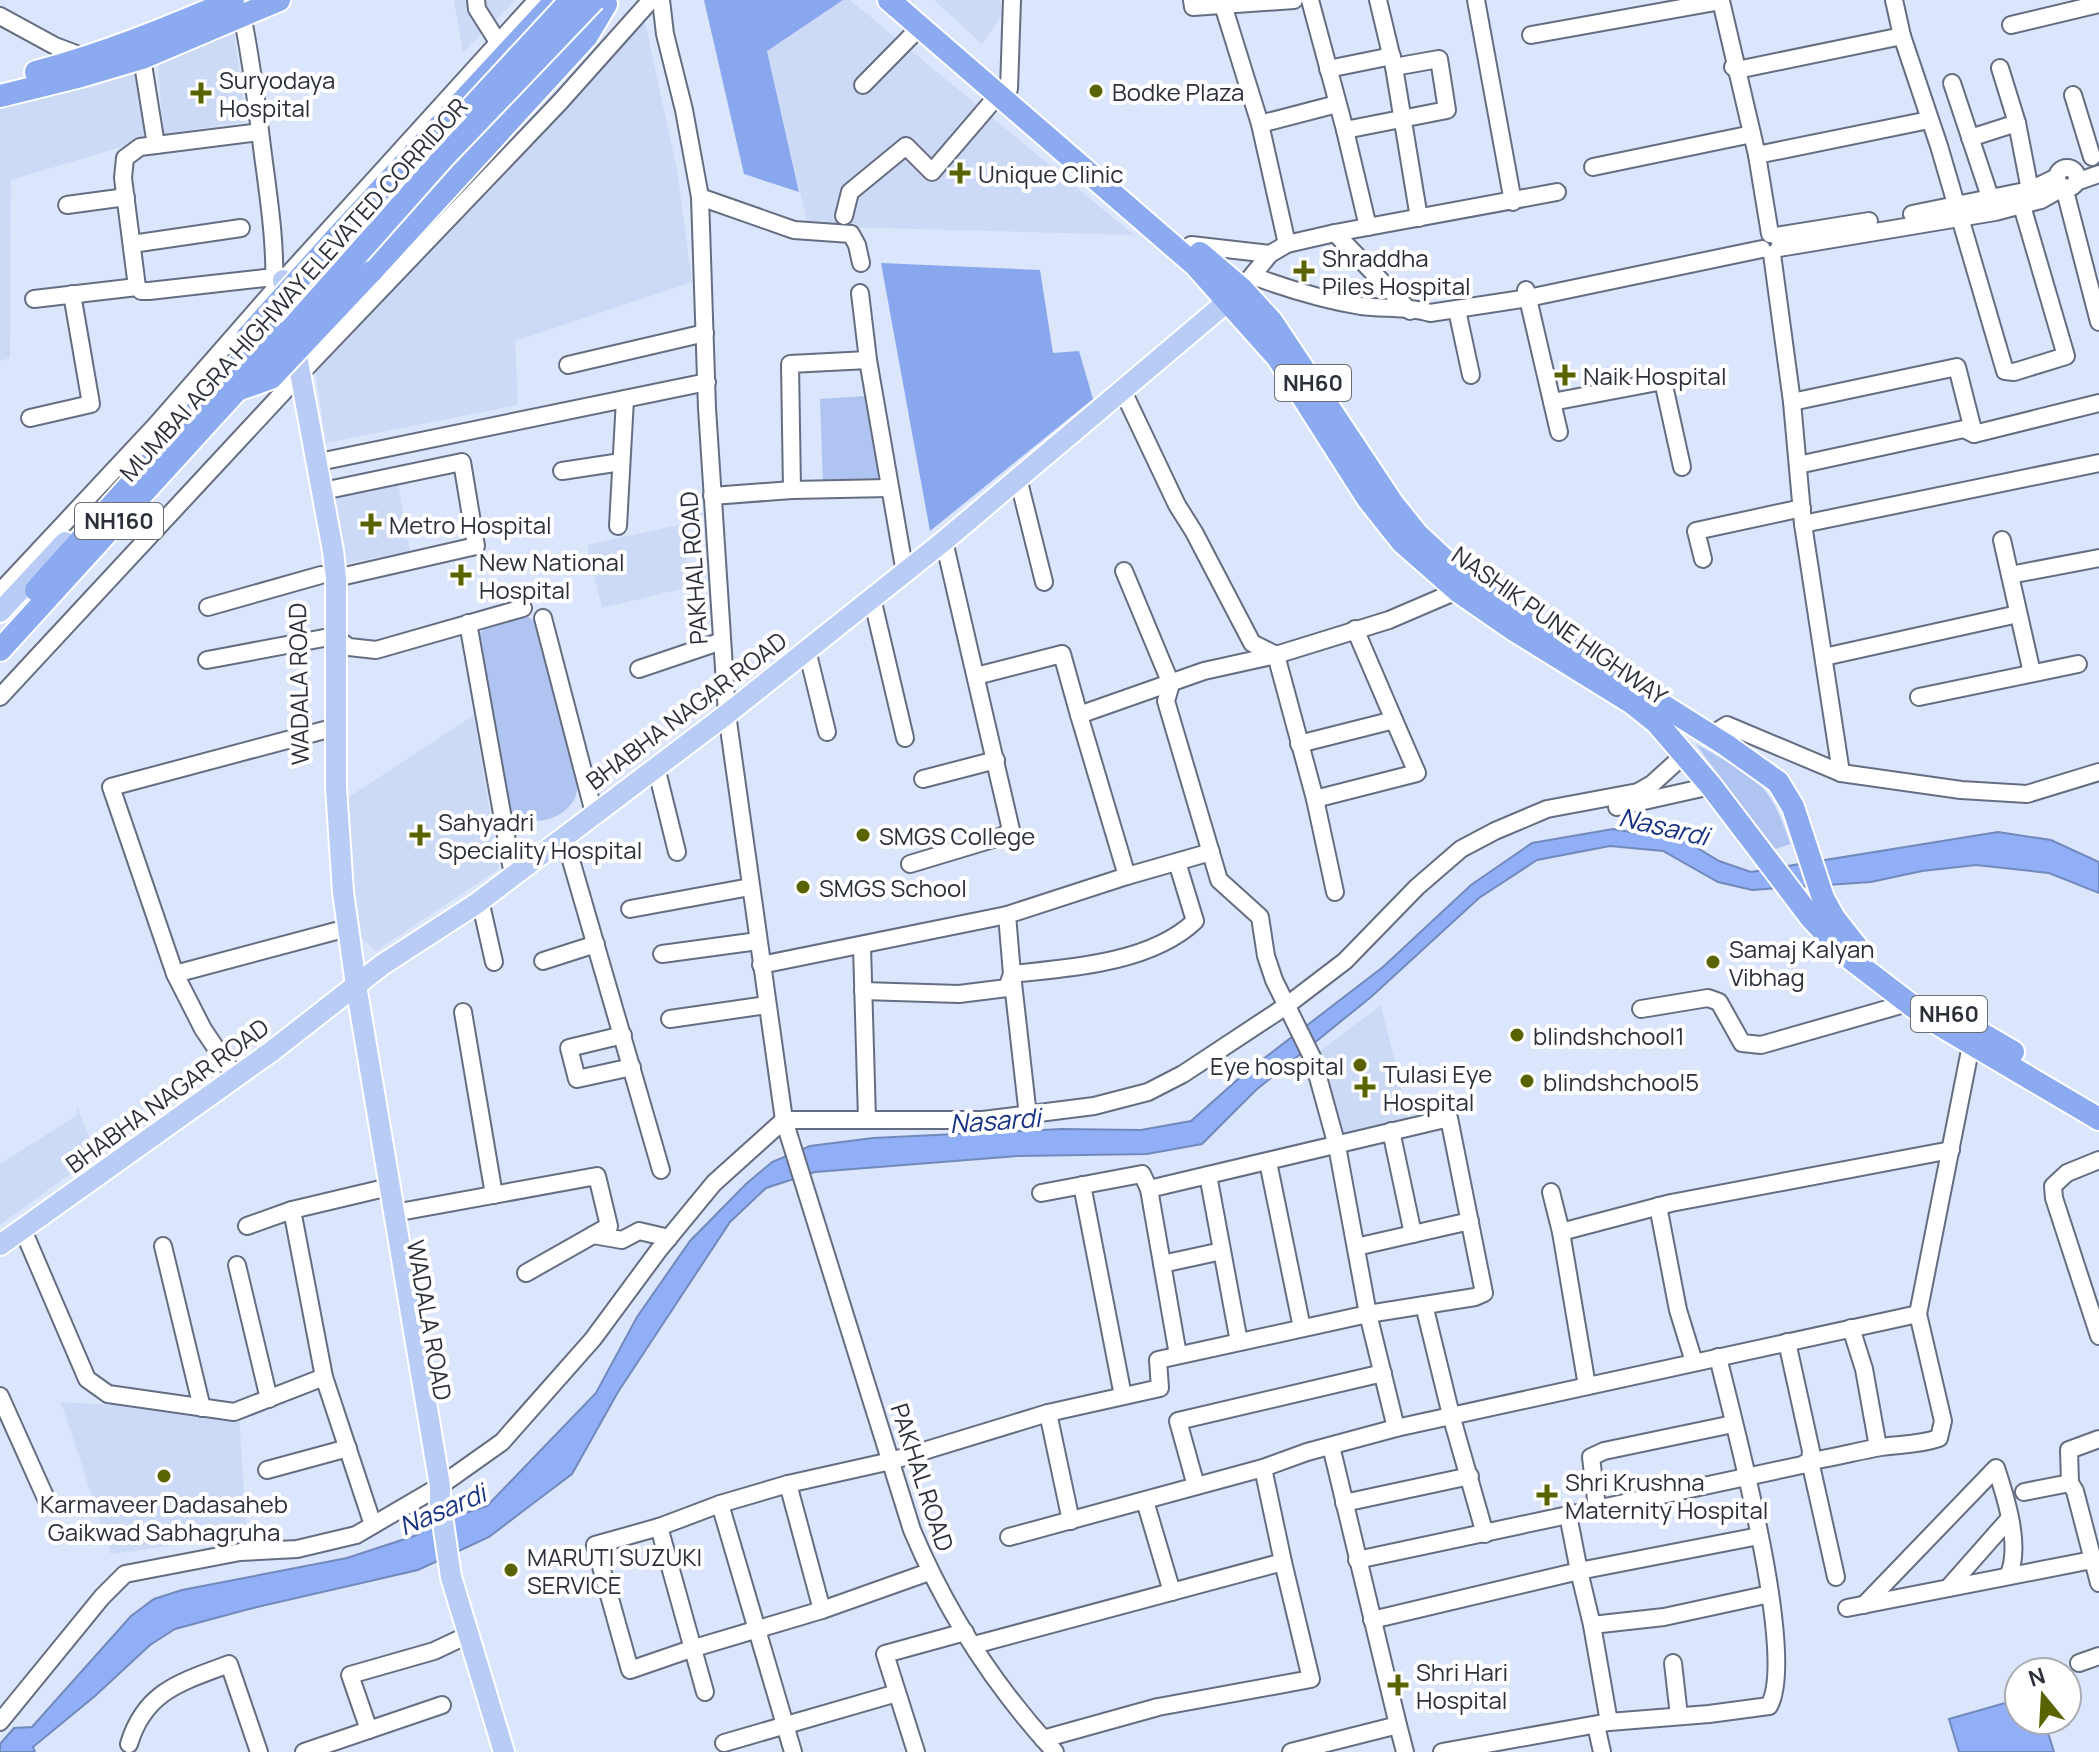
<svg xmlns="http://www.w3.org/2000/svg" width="2099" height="1752" font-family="Manrope,sans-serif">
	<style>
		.built { fill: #cddaf6 }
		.green { fill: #afc4f1 }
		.forest { fill: #88a7ed }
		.water { fill: #90aff6; stroke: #7289bd; stroke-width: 2 }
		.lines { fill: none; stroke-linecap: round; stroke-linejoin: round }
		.minor-casing { stroke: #656e81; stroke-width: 20 }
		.major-casing { stroke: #fff; stroke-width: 24 }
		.highway-casing { stroke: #fff; stroke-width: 26 }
		.minor { stroke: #fff; stroke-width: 16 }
		.major { stroke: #b9ccf6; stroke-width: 20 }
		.highway { stroke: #8baaf0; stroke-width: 22 }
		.highway-bridge-casing { stroke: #fff; stroke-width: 26; stroke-linecap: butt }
		.highway-bridge { stroke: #8baaf0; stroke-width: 22 }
		.poi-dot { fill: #5a6301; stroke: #fff; stroke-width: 3 }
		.labels { text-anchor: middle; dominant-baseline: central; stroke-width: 8; stroke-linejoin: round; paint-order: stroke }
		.shield { fill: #fff; stroke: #6b6e74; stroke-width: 2 }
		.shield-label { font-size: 22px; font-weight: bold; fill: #2c3039 }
		.poi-label { font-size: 24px; fill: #2c3039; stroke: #fff; text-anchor: start }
		.street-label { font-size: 24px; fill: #2c3039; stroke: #fff }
		.water-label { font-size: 26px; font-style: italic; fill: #193383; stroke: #fff }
	</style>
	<rect width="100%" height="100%" fill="#dbe5fb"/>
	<!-- built -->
	<g class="built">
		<polygon points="454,0 516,0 463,52"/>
		<polygon points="843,0 850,0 1134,235 808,226 767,50"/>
		<polygon points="934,0 1000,0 1002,15 982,44"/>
		<polygon points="645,22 677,170 692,282 515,341 518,405 326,443 315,369"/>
		<polygon points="234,31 246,122 163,134 158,64"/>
		<polygon points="139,67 151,138 11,180 10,358 0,361 0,108"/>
		<polygon points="398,483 410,551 343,564 333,496"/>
		<polygon points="683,524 689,587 602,608 587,545"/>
		<polygon points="474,715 499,869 376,951 356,933 343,801"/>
		<polygon points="1381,1005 1409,1121 1343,1136 1319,1052"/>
		<polygon points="77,1107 96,1155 0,1225 0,1164 76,1116"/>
		<polygon points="61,1402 151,1407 239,1416 247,1535 111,1554"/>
	</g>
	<!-- green -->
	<g class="green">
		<polygon points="865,396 880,485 823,485 820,399"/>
		<path d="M518 614 529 617 538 625 578 784C577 791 576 798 572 803 560 820 531 828 514 813 509 810 507 802 504 797L476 639C486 622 500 619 518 614Z"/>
		<path d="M1696 744C1752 776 1770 779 1790 844L1773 850Z"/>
	</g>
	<!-- forest -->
	<g class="forest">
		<polygon points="704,0 843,0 767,51 799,192 744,174"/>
		<polygon points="881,263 1040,270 1053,353 1079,351 1093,399 930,531"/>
	</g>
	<!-- water -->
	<g class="water">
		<polygon points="1613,829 1686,841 1719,861 1751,872 1998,832 2051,840 2099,862 2099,893 2049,873 1976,865 1922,871 1871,882 1752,890 1718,882 1663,851 1610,846 1537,860 1479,898 1371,997 1256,1090 1202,1144 1147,1154 1018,1156 815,1172 766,1188 730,1222 618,1392 572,1474 531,1505 489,1537 418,1570 249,1609 175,1629 150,1645 95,1696 33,1747 35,1752 0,1752 0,1744 14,1728 32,1727 131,1616 154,1599 182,1590 347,1558 417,1535 430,1525 487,1506 596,1393 637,1317 690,1241 746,1184 772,1162 810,1146 873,1138 1062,1129 1141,1130 1191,1121 1245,1073 1383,967 1471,885 1532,843"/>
		<polygon points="2019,1699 2019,1720 2044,1720 2054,1752 1959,1752 1949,1719"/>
	</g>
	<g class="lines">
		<defs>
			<g id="minor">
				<polyline points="476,0 477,9 498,42"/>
				<path d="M661 0 665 34 684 110 700 197 707 408 727 714 784 1120 912 1530C946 1611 995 1687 1055 1752"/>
				<polyline points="1192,0 1193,7 1294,0"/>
				<polyline points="1310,0 1345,130 1368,227"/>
				<polyline points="1476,0 1513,202"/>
				<polyline points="1223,5 1260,124 1287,244"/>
				<path d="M242 15C252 62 257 108 263 155 269 200 276 245 274 290"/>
				<polyline points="0,16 55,46 87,58"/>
				<polyline points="2011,25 2099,4"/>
				<polyline points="1531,35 1721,1 1757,155 1770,234"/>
				<polyline points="1902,36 1939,146 2005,371 2014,372 2066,356 2022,206"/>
				<polyline points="142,58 156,145"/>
				<polyline points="1394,67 1419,218"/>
				<polyline points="1733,67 1737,70 1902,36 1894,0"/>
				<polyline points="2000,68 2017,123 2030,190"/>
				<polyline points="1328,69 1392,56"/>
				<polyline points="1952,83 1991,200"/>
				<polyline points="863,85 920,27"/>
				<polyline points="1009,89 1012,0"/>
				<polyline points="2073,95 2092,157"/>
				<polyline points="1260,124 1337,104"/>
				<polyline points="1345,130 1447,110 1439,59 1394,67 1378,0"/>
				<polyline points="1970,138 2017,123"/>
				<polyline points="1757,155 1929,120"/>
				<polyline points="1593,167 1752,134"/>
				<circle cx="2067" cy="178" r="10"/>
				<polyline points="2076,182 2099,174"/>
				<polyline points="700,197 794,230 851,234 857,245 861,263"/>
				<polyline points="67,205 126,197"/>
				<polyline points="1912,214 2030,190 2057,177"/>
				<polyline points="844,216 850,192 906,146 932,172 998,95"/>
				<polyline points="1335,233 1410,311"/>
				<polyline points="1776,236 1869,221"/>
				<polyline points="132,244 241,228"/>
				<polyline points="1191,245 1270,254"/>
				<polyline points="1779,248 1995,212 2041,200 2064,187 2099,322"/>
				<polyline points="1772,254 1792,402 1803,524 2099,463"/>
				<path d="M1253 276C1288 289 1324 300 1361 306 1383 309 1409 306 1430 313L1528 298 1762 249"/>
				<polyline points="1246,283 1270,254 1287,244 1335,233 1557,192"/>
				<polyline points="137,287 123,178 125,158 140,147 260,132"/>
				<polyline points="1526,290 1559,432"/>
				<polyline points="860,293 868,360 905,573"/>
				<polyline points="34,299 137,287 141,291 149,291 274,277"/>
				<polyline points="1457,310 1471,375"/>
				<polyline points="568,365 705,333"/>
				<polyline points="1122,389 1177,505 1194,532 1252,643 1276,655 1389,620 1466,587"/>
				<polyline points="1552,402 1663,381 1682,467"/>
				<polyline points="1792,402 1957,367 1974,434"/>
				<polyline points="30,418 91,404 72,294"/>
				<polyline points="319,462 707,382"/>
				<polyline points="1798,465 1964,429 1974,434 2099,403"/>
				<polyline points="562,471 621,462"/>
				<polyline points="1018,478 1044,582"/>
				<polyline points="792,490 790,364 868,360"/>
				<polyline points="323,491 462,462 476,546 336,578"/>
				<polyline points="712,496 792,490 889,488"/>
				<polyline points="1803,524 1841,773"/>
				<polyline points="618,526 625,399"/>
				<polyline points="2002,540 2032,673"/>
				<polyline points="1703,559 1696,531 1802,508"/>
				<polyline points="1124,571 1171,684 1166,701 1219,880 1260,917 1266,956 1274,980 1313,1059 1337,1146 1368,1314 1396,1428"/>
				<polyline points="2010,575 2099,558"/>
				<polyline points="0,592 155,426 274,290 537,0"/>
				<polyline points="872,598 905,738"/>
				<polyline points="208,607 321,575"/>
				<polyline points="543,618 594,813"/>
				<polyline points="468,623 513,875"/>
				<polyline points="336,638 349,647 376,650 523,608"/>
				<polyline points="807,650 827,732"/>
				<polyline points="1824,657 2018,614"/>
				<polyline points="207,660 324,638"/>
				<polyline points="639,669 722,641"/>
				<polyline points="976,676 1062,654 1079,715"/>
				<polyline points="0,697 302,372 560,102 651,0"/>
				<polyline points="1919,697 2078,664"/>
				<polyline points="1711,735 1727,725 1841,773 1961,790 2027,794 2099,772"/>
				<polyline points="1299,744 1394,720 1355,629"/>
				<polyline points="656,767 677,852"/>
				<polyline points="923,779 996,760"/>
				<polyline points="1315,799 1417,773 1394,720"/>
				<polyline points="1617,807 1711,786"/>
				<polyline points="564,836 661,1170"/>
				<polyline points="910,864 1003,836 1011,830 944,541"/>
				<polyline points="1127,876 1211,852"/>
				<polyline points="480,900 494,962"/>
				<polyline points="630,909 750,887"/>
				<polyline points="862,946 867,1119"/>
				<polyline points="662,954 758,941"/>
				<polyline points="543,961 596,944"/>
				<polyline points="761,965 1007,915 1127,876 1079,715 1204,671 1276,655 1315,799 1335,892"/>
				<polyline points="175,974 336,931"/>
				<polyline points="863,991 959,994 1007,988 1012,974 1007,915"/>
				<polyline points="1641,1009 1708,998 1719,1002 1742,1043 1761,1045 1908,1003"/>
				<polyline points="463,1012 494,1195"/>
				<polyline points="670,1019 767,1005"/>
				<polyline points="623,1035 569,1048 577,1079 632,1067"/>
				<polyline points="236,1078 203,1029 175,974 111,787 336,727"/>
				<path d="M1028 1116 1012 974C1070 968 1151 963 1195 921L1177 862"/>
				<polyline points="1391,1131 1413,1234"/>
				<polyline points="2099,1160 2067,1173 2053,1186 2054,1198 2099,1336"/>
				<polyline points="1268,1162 1302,1328"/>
				<polyline points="1208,1175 1239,1342"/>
				<polyline points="1082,1185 1123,1396"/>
				<polyline points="1149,1189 1178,1355"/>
				<polyline points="1551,1192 1561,1232 1587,1386"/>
				<polyline points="1658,1206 1678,1310 1694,1362"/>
				<polyline points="394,1213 597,1176 609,1226 526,1273"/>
				<polyline points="247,1226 292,1210"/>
				<polyline points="23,1230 87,1379 108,1394 234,1412 324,1377 373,1525"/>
				<polyline points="1561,1232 1671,1203 1951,1150"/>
				<polyline points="593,1235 622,1240 639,1231 669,1238"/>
				<polyline points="163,1246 202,1408"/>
				<polyline points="1356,1247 1470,1221"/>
				<polyline points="1162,1264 1222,1251"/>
				<polyline points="237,1265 269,1399"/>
				<polyline points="1424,1305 1451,1415 1485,1534"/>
				<polyline points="1851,1328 1864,1369 1878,1447"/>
				<polyline points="324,1377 292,1210 389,1187"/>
				<polyline points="0,1396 48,1503"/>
				<polyline points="1048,1413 1071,1521"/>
				<polyline points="2099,1439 2069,1450 2070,1483 2075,1491 2099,1583"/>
				<polyline points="267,1470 348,1448"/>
				<polyline points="788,1484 822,1610"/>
				<polyline points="1196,1486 1178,1421 1383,1373"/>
				<polyline points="2024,1492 2070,1483"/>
				<polyline points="1145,1501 1172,1592"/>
				<polyline points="1344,1503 1470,1476"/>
				<polyline points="720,1504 793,1752"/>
				<polyline points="1597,1508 1591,1457 1604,1451 1733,1424"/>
				<polyline points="1568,1515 1802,1465 1810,1461 1811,1451 1787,1342"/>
				<polyline points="659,1527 705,1692"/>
				<polyline points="1009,1537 1263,1468 1307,1452 1396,1428 1918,1314 1971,1045 1975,1036"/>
				<polyline points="1357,1560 1568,1515 1579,1571 1372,1620"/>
				<polyline points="929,1572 822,1610 691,1649 630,1670 595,1545 659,1527 720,1504 788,1484 891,1461 1048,1413 1160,1388 1158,1360 1368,1314 1475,1297 1484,1293 1449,1118 1149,1189 1142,1174 1041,1193"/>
				<path d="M1836 1577 1810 1461C1834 1458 1857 1451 1881 1447 1901 1444 1919 1445 1939 1438L1943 1421 1918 1314"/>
				<polyline points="1948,1588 2009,1519"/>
				<path d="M1864 1605 1996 1468C2006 1498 2022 1548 2008 1576"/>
				<polyline points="1847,1608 2092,1560"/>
				<polyline points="1592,1625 1664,1617 1770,1594"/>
				<polyline points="974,1645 1283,1562 1263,1468"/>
				<polyline points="1673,1663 1679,1716"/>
				<polyline points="2079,1663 2099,1656"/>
				<polyline points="0,1722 102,1597 125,1574 240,1552 297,1549 356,1535 440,1486 502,1442 593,1339 658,1251 714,1183 784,1120 983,1120 1094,1106 1148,1092 1183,1074 1286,1006 1345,961 1417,887 1461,849 1495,831 1547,809 1638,792 1652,784 1685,754"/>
				<polyline points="1609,1722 1592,1625 1579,1571 1759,1536"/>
				<polyline points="1398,1725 1405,1752"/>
				<polyline points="1596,1725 1602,1752"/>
				<polyline points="369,1730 350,1675 434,1651 470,1634"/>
				<polyline points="1043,1739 1158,1707 1311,1679 1283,1562"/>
				<polyline points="724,1743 897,1693"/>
				<path d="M129 1744C145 1691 181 1682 229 1664L259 1752"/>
				<polyline points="304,1752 442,1705"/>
				<polyline points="916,1752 885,1654 965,1632"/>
				<polyline points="1291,1752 1398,1725 1331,1446"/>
				<path d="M1442 1752 1609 1722 1709 1714 1769 1706C1798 1655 1733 1421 1718 1357"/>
			</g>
			<g id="major">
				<polyline points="283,280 333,551 336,578 336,787 343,892 356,985 440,1486 440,1502 451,1577 504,1752"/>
				<polyline points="0,612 65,542"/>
				<polyline points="0,1245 272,1051 382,965 476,904 727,714 944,541 1228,301"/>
			</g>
			<g id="highway">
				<polyline points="889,0 1195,265 1278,358 1368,499 1402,542 1459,592 1514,630 1632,703 1657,723 1711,786 1812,919 1847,956 1928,1018 2099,1119"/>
				<path d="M36 72C104 54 168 28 233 0"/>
				<polyline points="0,96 81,76 142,58 279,0"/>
				<polyline points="334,240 556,0"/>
				<polyline points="1200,253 1241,288 1272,322 1393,504 1417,534 1449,564 1508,608 1726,745 1778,782 1793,807 1823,898 1834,918 1860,951"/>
				<polyline points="371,272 587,36 606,4"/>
				<polyline points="36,590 224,380"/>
				<polyline points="0,650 237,390"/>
				<polyline points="1950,1015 2013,1052"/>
			</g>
		</defs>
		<!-- minor casing -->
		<use href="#minor" class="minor-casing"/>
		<!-- major casing -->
		<use href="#major" class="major-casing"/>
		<!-- highway casing -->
		<use href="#highway" class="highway-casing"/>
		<!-- minor -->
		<use href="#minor" class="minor"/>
		<!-- major -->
		<use href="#major" class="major"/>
		<!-- highway -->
		<use href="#highway" class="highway"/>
		<defs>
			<g id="highway-bridge">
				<polyline points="472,107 571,0"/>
				<polyline points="247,337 334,240"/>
				<polyline points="224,380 272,328"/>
				<polyline points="240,389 271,378 371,272"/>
				<polyline points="237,390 442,159 594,0"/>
			</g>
		</defs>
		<!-- highway-bridge casing -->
		<use href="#highway-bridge" class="highway-bridge-casing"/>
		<!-- highway-bridge -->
		<use href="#highway-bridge" class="highway-bridge"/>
	</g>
	<!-- markers -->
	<g class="poi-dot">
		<circle cx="1096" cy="91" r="8"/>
		<path d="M197 81h8v8h8v8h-8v8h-8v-8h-8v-8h8z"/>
		<path d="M956 161h8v8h8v8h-8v8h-8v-8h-8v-8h8z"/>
		<path d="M1300 259h8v8h8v8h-8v8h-8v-8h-8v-8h8z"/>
		<path d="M1561 363h8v8h8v8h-8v8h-8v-8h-8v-8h8z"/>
		<path d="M367 512h8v8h8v8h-8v8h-8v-8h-8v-8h8z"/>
		<path d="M457 563h8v8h8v8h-8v8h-8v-8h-8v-8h8z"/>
		<path d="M416 823h8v8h8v8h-8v8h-8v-8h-8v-8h8z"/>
		<circle cx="863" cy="835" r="8"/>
		<circle cx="803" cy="887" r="8"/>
		<circle cx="1713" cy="962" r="8"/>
		<circle cx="1517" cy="1035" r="8"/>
		<circle cx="1360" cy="1065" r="8"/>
		<circle cx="1527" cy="1081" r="8"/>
		<path d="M1361 1075h8v8h8v8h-8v8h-8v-8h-8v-8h8z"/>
		<circle cx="164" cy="1476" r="8"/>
		<path d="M1543 1483h8v8h8v8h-8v8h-8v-8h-8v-8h8z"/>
		<circle cx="511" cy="1570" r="8"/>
		<path d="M1394 1673h8v8h8v8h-8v8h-8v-8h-8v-8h8z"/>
	</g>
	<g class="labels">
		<!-- shield labels -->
		<g class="shield">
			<rect x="1275" y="365" width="76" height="36" rx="6"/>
			<rect x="75" y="503" width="88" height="36" rx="6"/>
			<rect x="1911" y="996" width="76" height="36" rx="6"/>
		</g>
		<g class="shield-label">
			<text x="1313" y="383">NH60</text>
			<text x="119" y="521">NH160</text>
			<text x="1949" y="1014">NH60</text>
		</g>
		<!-- poi labels -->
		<g class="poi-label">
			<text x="219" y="79">Suryodaya<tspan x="219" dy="28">Hospital</tspan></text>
			<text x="1112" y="91">Bodke Plaza</text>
			<text x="978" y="173">Unique Clinic</text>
			<text x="1322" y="257">Shraddha<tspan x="1322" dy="28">Piles Hospital</tspan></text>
			<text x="1583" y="375">Naik Hospital</text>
			<text x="389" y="524">Metro Hospital</text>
			<text x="479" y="561">New National<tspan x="479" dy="28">Hospital</tspan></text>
			<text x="438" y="821">Sahyadri<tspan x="438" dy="28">Speciality Hospital</tspan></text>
			<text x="879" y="835">SMGS College</text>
			<text x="819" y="887">SMGS School</text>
			<text x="1729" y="948">Samaj Kalyan<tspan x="1729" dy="28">Vibhag</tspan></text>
			<text x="1533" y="1035">blindshchool1</text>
			<text x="1344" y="1065" text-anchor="end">Eye hospital</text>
			<text x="1383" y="1073">Tulasi Eye<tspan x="1383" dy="28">Hospital</tspan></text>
			<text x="1543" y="1081">blindshchool5</text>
			<text x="1565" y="1481">Shri Krushna<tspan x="1565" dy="28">Maternity Hospital</tspan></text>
			<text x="164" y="1503" text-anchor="middle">Karmaveer Dadasaheb<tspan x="164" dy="28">Gaikwad Sabhagruha</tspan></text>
			<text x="527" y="1556">MARUTI SUZUKI<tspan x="527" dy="28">SERVICE</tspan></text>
			<text x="1416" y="1671">Shri Hari<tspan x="1416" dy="28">Hospital</tspan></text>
		</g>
		<!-- street labels -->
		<g class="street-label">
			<text transform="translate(293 289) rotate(-48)">MUMBAI AGRA HIGHWAY ELEVATED CORRIDOR</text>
			<text transform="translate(693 568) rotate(-94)">PAKHAL ROAD</text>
			<text transform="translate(1560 625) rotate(35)">NASHIK PUNE HIGHWAY</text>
			<text transform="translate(298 684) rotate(-91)">WADALA ROAD</text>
			<text transform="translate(686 710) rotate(-37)">BHABHA NAGAR ROAD</text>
			<text transform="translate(167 1095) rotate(-36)">BHABHA NAGAR ROAD</text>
			<text transform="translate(430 1320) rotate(80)">WADALA ROAD</text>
			<text transform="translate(923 1477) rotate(72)">PAKHAL ROAD</text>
		</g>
		<!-- water labels -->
		<g class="water-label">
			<text transform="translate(1664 826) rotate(13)">Nasardi</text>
			<text transform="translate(995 1120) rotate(-4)">Nasardi</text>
			<text transform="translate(442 1509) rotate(-23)">Nasardi</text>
		</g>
	</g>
	<!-- north arrow -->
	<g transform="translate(2043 1696) rotate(342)"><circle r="38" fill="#ffffff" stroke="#abacb0" stroke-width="2"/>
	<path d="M0-6L14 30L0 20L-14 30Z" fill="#5a6301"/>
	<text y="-12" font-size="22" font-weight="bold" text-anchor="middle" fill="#2c3039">N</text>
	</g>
</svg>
